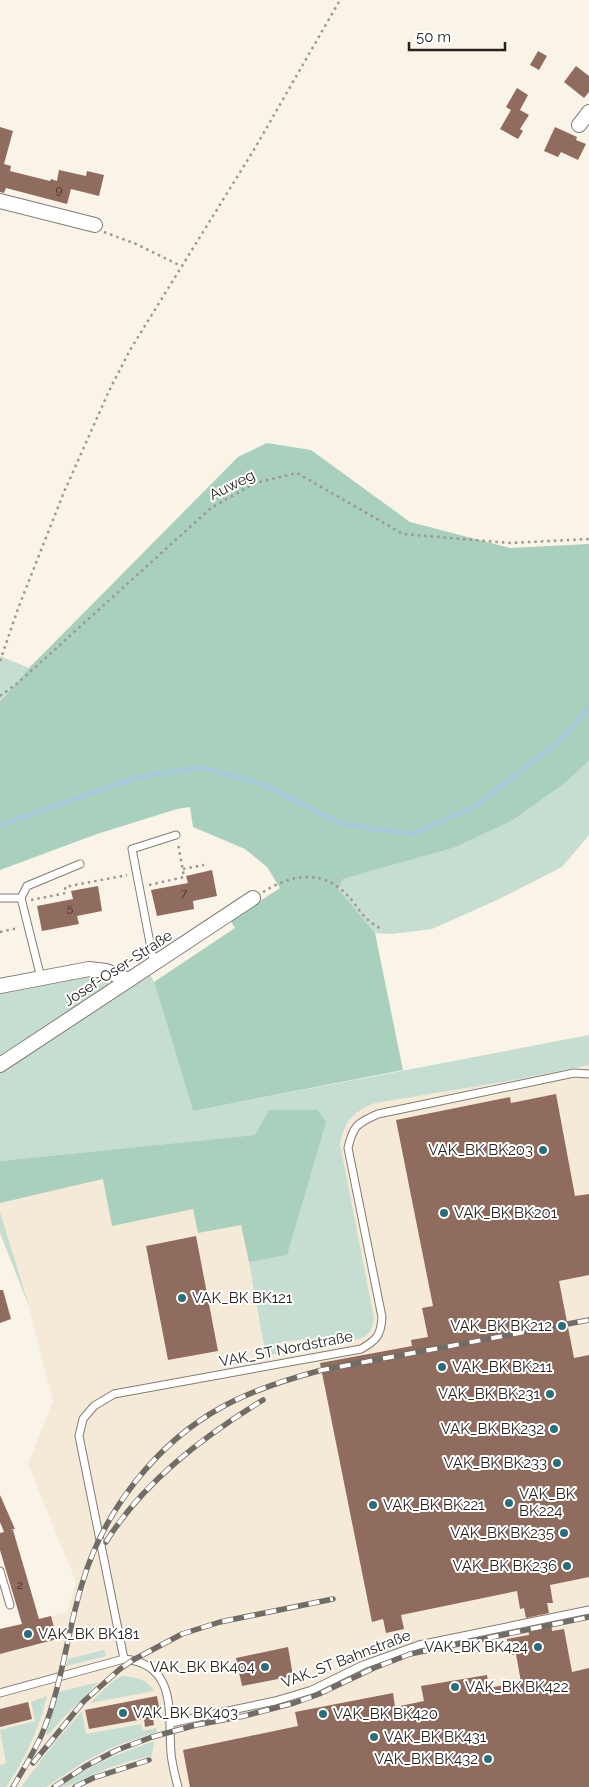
<svg xmlns="http://www.w3.org/2000/svg" width="589" height="1787" font-family="Raleway,sans-serif">
	<style>
		.built { fill: #f5e9d7 }
		.green { fill: #c5ded1 }
		.forest { fill: #a9d0bd }
		.lines { fill: none; stroke-linecap: round; stroke-linejoin: round }
		.stream { stroke: #a4c9df; stroke-width: 4 }
		.building { fill: #8f6c5d }
		.lane-casing { stroke: #837c72; stroke-width: 9 }
		.street-casing { stroke: #837c72; stroke-width: 16 }
		.path { stroke: #9c978f; stroke-width: 2.5; stroke-dasharray: 2.5 4; stroke-linecap: butt }
		.lane { stroke: #fff; stroke-width: 7 }
		.street { stroke: #fff; stroke-width: 14 }
		.rail-casing { stroke: #716d66; stroke-width: 5.5 }
		.rail { stroke: #fff; stroke-width: 4; stroke-dasharray: 11; stroke-linecap: butt }
		.poi-dot { fill: #286f7b; stroke: #fff; stroke-width: 2 }
		.labels { text-anchor: middle; dominant-baseline: central; stroke-width: 4; stroke-linejoin: round; paint-order: stroke }
		.number-label { font-size: 12px; fill: #40342e }
		.street-label { font-size: 15px; fill: #25221e; stroke: #fff }
		.poi-label { font-size: 15px; fill: #25221e; stroke: #fff; text-anchor: end }
	</style>
	<rect width="100%" height="100%" fill="#faf3e8"/>
	<!-- built -->
	<polygon class="built" points="589,1035 589,1787 0,1787 0,1629 67,1612 76,1582 28,1464 53,1401 29,1307 0,1233 0,1149"/>
	<!-- green -->
	<g class="green">
		<polygon points="0,656 29,668 0,702"/>
		<polygon points="589,761 589,835 562,867 497,900 432,929 392,934 375,933 337,889 343,879 453,848 565,783"/>
		<polygon points="90,973 108,978 109,984 0,1059 0,991"/>
		<path d="M149 973 154 982 193 1111 589 1035V1065L509 1081 375 1103C352 1113 345 1120 340 1144L374 1318C373 1323 372 1329 369 1333 361 1343 320 1346 306 1348L305 1339 278 1343 279 1353 266 1356 249 1262 287 1254 255 1135 0 1161V1072Z"/>
		<polygon points="0,1212 29,1306 0,1233"/>
		<polygon points="104,1650 106,1656 66,1666 68,1659"/>
		<path d="M122 1676C135 1677 147 1679 154 1691L90 1703 113 1681Z"/>
		<polygon points="99,1682 63,1718 48,1735 46,1733 59,1692"/>
		<path d="M47 1696C39 1729 25 1759 6 1787H0V1765L6 1763 0 1730 35 1721 31 1702Z"/>
		<polygon points="82,1711 86,1734 141,1724 143,1731 156,1728 157,1732 115,1746 85,1761 46,1787 21,1787 55,1742"/>
		<path d="M154 1741 152 1756C132 1760 114 1765 96 1773 84 1778 72 1787 60 1787 88 1766 120 1753 154 1741Z"/>
	</g>
	<!-- forest -->
	<g class="forest">
		<polygon points="267,443 311,450 410,522 510,548 589,544 589,761 565,783 511,821 453,848 343,879 338,889 375,933 403,1070 193,1111 154,982 235,928 230,920 280,888 267,867 245,849 193,827 190,807 177,809 97,834 0,870 0,702 29,668 238,457"/>
		<polygon points="269,1110 318,1110 326,1122 287,1255 249,1262 241,1225 198,1233 193,1209 112,1226 103,1179 0,1203 0,1161 255,1135"/>
	</g>
	<g class="lines">
		<!-- stream -->
		<polyline class="stream" points="0,825 135,778 201,767 262,784 341,824 413,834 477,805 565,736 589,707"/>
	</g>
	<!-- building -->
	<g class="building">
		<polygon points="538,51 547,56 539,70 530,65"/>
		<polygon points="576,66 589,76 589,92 584,98 564,82"/>
		<polygon points="517,88 528,95 520,110 529,115 520,129 523,131 518,139 500,129 511,110 506,107"/>
		<polygon points="0,127 13,131 4,164 11,166 10,171 50,181 51,179 57,181 59,170 86,176 87,171 104,175 99,196 71,189 67,204 6,188 4,193 0,192"/>
		<polygon points="555,127 577,137 576,140 586,144 578,160 561,152 558,157 544,151"/>
		<polygon points="212,870 217,896 193,901 194,909 157,916 151,890 188,883 186,876"/>
		<polygon points="98,886 102,911 77,916 79,924 42,931 37,906 73,899 71,891"/>
		<polygon points="556,1094 575,1196 589,1194 589,1275 559,1281 574,1358 589,1355 589,1577 550,1585 553,1603 547,1603 549,1613 526,1618 524,1608 520,1609 517,1591 401,1615 404,1629 386,1633 383,1619 372,1622 320,1363 412,1346 411,1340 428,1337 422,1308 433,1306 396,1120 510,1097 511,1103"/>
		<polygon points="196,1236 218,1351 168,1360 146,1246"/>
		<polygon points="0,1290 3,1290 11,1319 0,1323"/>
		<polygon points="0,1495 15,1529 10,1530 13,1530 39,1619 51,1616 57,1639 0,1654 0,1629 22,1624 0,1550 0,1533 4,1532 0,1522"/>
		<polygon points="551,1623 552,1631 564,1629 572,1672 589,1668 589,1787 190,1787 183,1750 298,1726 295,1712 393,1693 395,1707 405,1705 424,1701 421,1686 487,1675 489,1688 521,1682 516,1654 510,1655 507,1639 529,1635 528,1628"/>
		<polygon points="288,1647 293,1676 242,1686 236,1658"/>
		<polygon points="157,1696 161,1717 153,1718 154,1725 145,1727 144,1719 89,1729 85,1710"/>
		<polygon points="28,1702 32,1719 0,1727 0,1709"/>
	</g>
	<g class="lines">
		<defs>
			<g id="lane">
				<polyline points="0,898 21,898"/>
				<polyline points="154,964 132,849 176,835"/>
				<polyline points="41,978 21,898 27,886 80,864"/>
				<polyline points="0,1571 10,1605"/>
				<path d="M124 1659 79 1436 83 1419 94 1406 114 1394 361 1349C377 1340 381 1335 382 1317L348 1148C353 1126 357 1123 378 1114L574 1073 589 1074"/>
				<path d="M0 1693 124 1659C178 1664 168 1715 171 1753 172 1764 175 1776 178 1787"/>
				<polyline points="171,1723 275,1701 312,1690 363,1665 419,1645 589,1610"/>
			</g>
			<g id="street">
				<polyline points="579,125 589,112"/>
				<polyline points="0,201 95,225"/>
				<polyline points="0,986 89,969 106,971 129,980"/>
				<polyline points="0,1065 253,898"/>
			</g>
		</defs>
		<!-- lane casing -->
		<use href="#lane" class="lane-casing"/>
		<!-- street casing -->
		<use href="#street" class="street-casing"/>
		<!-- path -->
		<g class="path">
			<polyline points="104,232 136,244 181,266"/>
			<polyline points="0,661 19,606 64,492 109,391 130,350 255,148 340,0"/>
			<polyline points="0,696 19,682 211,508 255,483 297,473 403,534 510,543 589,539"/>
			<polyline points="183,869 204,865"/>
			<polyline points="149,885 184,877 178,844"/>
			<path d="M263 892C286 878 313 869 338 887 357 900 358 918 382 929"/>
			<polyline points="31,900 66,893 65,887 127,875"/>
			<polyline points="0,932 18,928"/>
		</g>
		<!-- lane -->
		<use href="#lane" class="lane"/>
		<!-- street -->
		<use href="#street" class="street"/>
		<defs>
			<g id="rail">
				<path d="M106 1542C143 1482 203 1437 263 1400"/>
				<polyline points="33,1763 84,1701 120,1669 133,1660 182,1634 220,1622 333,1599"/>
				<path d="M13 1787C23 1770 34 1752 42 1734 62 1686 67 1633 82 1584 103 1512 156 1443 222 1407 253 1390 288 1379 322 1370L589 1320"/>
				<polyline points="54,1787 86,1766 117,1750 152,1737 196,1725 244,1716 294,1703 319,1694 374,1668 410,1654 589,1617"/>
				<polyline points="75,1787 93,1778 149,1760"/>
			</g>
		</defs>
		<!-- rail casing -->
		<use href="#rail" class="rail-casing"/>
		<!-- rail -->
		<use href="#rail" class="rail"/>
	</g>
	<!-- markers -->
	<g class="poi-dot">
		<circle cx="543" cy="1150" r="5"/>
		<circle cx="444" cy="1213" r="5"/>
		<circle cx="182" cy="1298" r="5"/>
		<circle cx="562" cy="1326" r="5"/>
		<circle cx="442" cy="1367" r="5"/>
		<circle cx="550" cy="1394" r="5"/>
		<circle cx="554" cy="1429" r="5"/>
		<circle cx="557" cy="1463" r="5"/>
		<circle cx="509" cy="1503" r="5"/>
		<circle cx="373" cy="1505" r="5"/>
		<circle cx="564" cy="1533" r="5"/>
		<circle cx="567" cy="1566" r="5"/>
		<circle cx="28" cy="1634" r="5"/>
		<circle cx="538" cy="1647" r="5"/>
		<circle cx="265" cy="1667" r="5"/>
		<circle cx="455" cy="1687" r="5"/>
		<circle cx="123" cy="1713" r="5"/>
		<circle cx="323" cy="1714" r="5"/>
		<circle cx="374" cy="1737" r="5"/>
		<circle cx="488" cy="1759" r="5"/>
	</g>
	<g class="labels">
		<!-- number labels -->
		<g class="number-label">
			<text x="59" y="190">9</text>
			<text x="184" y="893">7</text>
			<text x="70" y="908">5</text>
			<text x="20" y="1585">2</text>
		</g>
		<!-- street labels -->
		<g class="street-label">
			<text transform="translate(232 485) rotate(-27)">Auweg</text>
			<text transform="translate(118 968) rotate(-33)">Josef-Oser-Straße</text>
			<text transform="translate(286 1349) rotate(-11)">VAK_ST Nordstraße</text>
			<text transform="translate(346 1659) rotate(-21)">VAK_ST Bahnstraße</text>
		</g>
		<!-- poi labels -->
		<g class="poi-label">
			<text x="533" y="1150">VAK_BK BK203</text>
			<text x="454" y="1213" text-anchor="start">VAK_BK BK201</text>
			<text x="192" y="1298" text-anchor="start">VAK_BK BK121</text>
			<text x="552" y="1326">VAK_BK BK212</text>
			<text x="452" y="1367" text-anchor="start">VAK_BK BK211</text>
			<text x="540" y="1394">VAK_BK BK231</text>
			<text x="544" y="1429">VAK_BK BK232</text>
			<text x="547" y="1463">VAK_BK BK233</text>
			<text x="519" y="1494" text-anchor="start">VAK_BK<tspan x="519" dy="17">BK224</tspan></text>
			<text x="383" y="1505" text-anchor="start">VAK_BK BK221</text>
			<text x="554" y="1533">VAK_BK BK235</text>
			<text x="557" y="1566">VAK_BK BK236</text>
			<text x="38" y="1634" text-anchor="start">VAK_BK BK181</text>
			<text x="528" y="1647">VAK_BK BK424</text>
			<text x="255" y="1667">VAK_BK BK404</text>
			<text x="465" y="1687" text-anchor="start">VAK_BK BK422</text>
			<text x="133" y="1713" text-anchor="start">VAK_BK BK403</text>
			<text x="333" y="1714" text-anchor="start">VAK_BK BK420</text>
			<text x="384" y="1737" text-anchor="start">VAK_BK BK431</text>
			<text x="478" y="1759">VAK_BK BK432</text>
		</g>
	</g>
	<!-- scale -->
	<path d="M409 42v8h96v-8" fill="none" stroke="#25221e" stroke-width="2.5"/>
	<text x="416" y="42" font-size="15" fill="#25221e" stroke="#ffffff" stroke-width="4" paint-order="stroke">50 m</text>
</svg>
